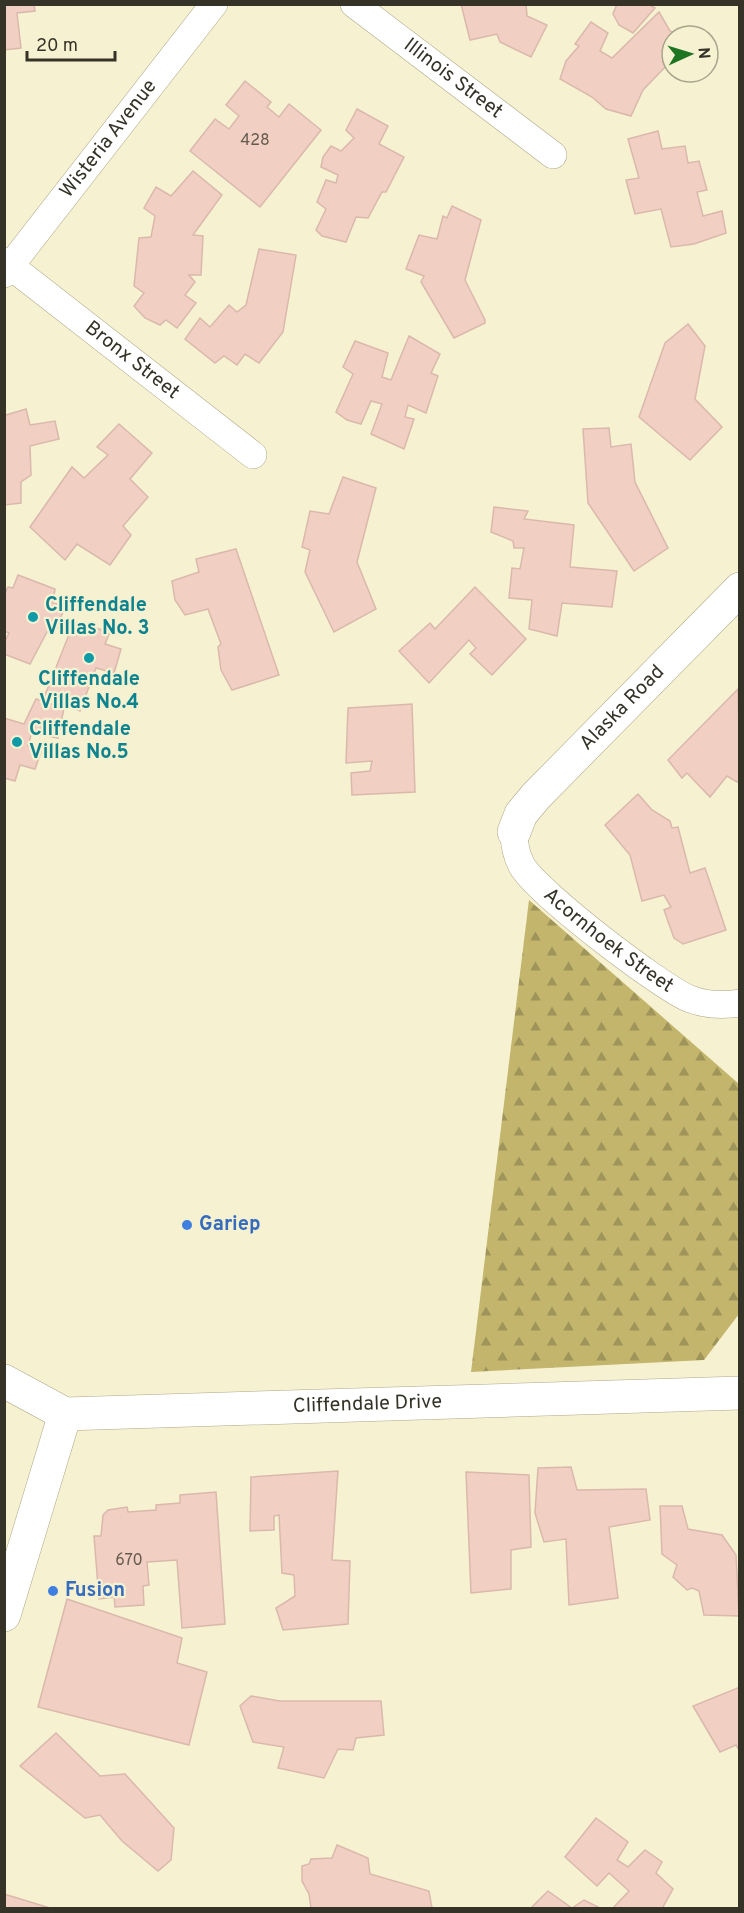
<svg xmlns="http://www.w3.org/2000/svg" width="744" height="1913" font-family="Overpass,sans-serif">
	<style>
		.forest { fill: url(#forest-firs) }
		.building { fill: #f1d0c3; stroke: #dab9ac; stroke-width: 1.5 }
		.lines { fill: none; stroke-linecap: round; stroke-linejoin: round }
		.minor-casing { stroke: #ada88a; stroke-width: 28 }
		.tertiary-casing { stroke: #ada88a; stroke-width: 34 }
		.minor { stroke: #fff; stroke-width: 27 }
		.tertiary { stroke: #fff; stroke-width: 33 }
		.culture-dot { fill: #0f9aa8; stroke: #f6f1d1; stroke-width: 2 }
		.shop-dot { fill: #3f7fe0; stroke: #f6f1d1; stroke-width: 2 }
		.labels { text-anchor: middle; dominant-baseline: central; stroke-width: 4.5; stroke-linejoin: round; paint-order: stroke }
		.number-label { font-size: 16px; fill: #645a4e }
		.street-label { font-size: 20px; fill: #353327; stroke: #f6f1d1 }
		.culture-label { font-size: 20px; font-weight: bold; fill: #0d838f; stroke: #f6f1d1; text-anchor: start }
		.shop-label { font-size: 20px; font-weight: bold; fill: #366cbe; stroke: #f6f1d1; text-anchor: start }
	</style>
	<defs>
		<pattern id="forest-firs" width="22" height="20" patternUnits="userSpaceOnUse" patternTransform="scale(1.5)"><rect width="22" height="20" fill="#c3b56c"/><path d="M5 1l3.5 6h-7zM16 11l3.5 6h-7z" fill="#9f9459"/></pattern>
	</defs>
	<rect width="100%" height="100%" fill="#f6f1d1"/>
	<!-- forest -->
	<polygon class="forest" points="529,900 739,1084 739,1314 704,1360 471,1372"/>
	<!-- building -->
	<g class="building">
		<polygon points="4,4 34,4 35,11 17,13 21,48 4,50"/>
		<polygon points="461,4 526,4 527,16 547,25 531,57 500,42 497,34 470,40"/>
		<polygon points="617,4 648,4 655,8 633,33 619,25 613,14"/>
		<polygon points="659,12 670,31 680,36 672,36 672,60 643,90 631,116 606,109 592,97 560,79 566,61 579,46 575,44 591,22 608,33 600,51 612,58"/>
		<polygon points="245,81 271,102 267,107 279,117 289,104 321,130 260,207 190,151 215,119 229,129 239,116 226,105"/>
		<polygon points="357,109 388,126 379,144 404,157 386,192 382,192 368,218 356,217 346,242 322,236 316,230 326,209 317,202 326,180 336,183 338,175 321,167 323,157 331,146 341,151 354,138 346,130"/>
		<polygon points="658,131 662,149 685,146 688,163 699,161 707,190 697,192 703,216 722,211 726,233 694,244 671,247 661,209 635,214 626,180 639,178 628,139"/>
		<polygon points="193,171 222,195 193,235 203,236 201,275 189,275 195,282 185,295 196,303 177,328 166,320 160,325 145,318 134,306 144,293 134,286 139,238 151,237 155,216 144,208 156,187 171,196"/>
		<polygon points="452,206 481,220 465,280 485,320 485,323 454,338 421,282 424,276 406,269 419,235 437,239 443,216 447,218"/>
		<polygon points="259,249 296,255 283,332 259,363 245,354 237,365 224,356 215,363 185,339 200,318 210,327 229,305 237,312 246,305"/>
		<polygon points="688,324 705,346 695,399 722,427 690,460 639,417 665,343"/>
		<polygon points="409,336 440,354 431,373 438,376 426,413 408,405 405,417 414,419 404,449 371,434 382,404 371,401 361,424 347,420 336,412 353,374 343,367 355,341 388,353 382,377 391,380"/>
		<polygon points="26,409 30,425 55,421 59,439 30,446 31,475 21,482 21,503 4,505 4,410 6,415"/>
		<polygon points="119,424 152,453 130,479 148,497 123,526 131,535 110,565 77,544 65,560 30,527 72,467 84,478 108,455 97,447"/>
		<polygon points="609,428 611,447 631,444 635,482 668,548 634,571 588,503 583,429"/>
		<polygon points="343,477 376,488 357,562 376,609 334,632 305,572 310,550 302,547 310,511 329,514"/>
		<polygon points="494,507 528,511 524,519 574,525 570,567 617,571 612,607 562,603 557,636 529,629 532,600 509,598 512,568 520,569 524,548 514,548 513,541 491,532"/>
		<polygon points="236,549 279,675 232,690 221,670 218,647 221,644 208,609 185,615 175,600 172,581 199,572 196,559"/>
		<polygon points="18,575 55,589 53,603 65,606 57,628 47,632 30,664 4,654 4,643 9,633 4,631 4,595 8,587 13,588"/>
		<polygon points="475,587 526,639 492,675 470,654 476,648 469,640 429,683 399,651 430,623 435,629"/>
		<polygon points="74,622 110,632 105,644 121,649 114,673 96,668 80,711 45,695"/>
		<polygon points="738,689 740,779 737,782 727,776 710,797 687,773 682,778 668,760"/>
		<polygon points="36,699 64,708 58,738 37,734 33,728 28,746 41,752 35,769 20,765 15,781 4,778 4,718 24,724"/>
		<polygon points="412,704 415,792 352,795 351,773 370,771 372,761 346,763 348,708"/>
		<polygon points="638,794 652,810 670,821 672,828 678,827 690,873 705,868 726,930 683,944 674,938 664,910 671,907 664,895 642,901 630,855 605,825"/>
		<polygon points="571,1467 577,1490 646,1489 650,1520 609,1527 618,1598 569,1605 566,1539 544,1542 535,1513 538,1468"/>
		<polygon points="338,1471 332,1560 350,1561 348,1624 283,1630 276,1608 295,1596 294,1575 282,1573 279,1515 274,1516 274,1530 250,1531 251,1477"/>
		<polygon points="466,1472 529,1475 531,1547 511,1550 511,1589 471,1593"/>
		<polygon points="216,1492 225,1624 182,1628 177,1560 147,1562 149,1585 143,1586 144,1605 115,1607 114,1597 99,1599 94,1536 101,1536 103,1515 108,1510 127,1507 128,1512 156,1510 156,1505 180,1503 180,1495"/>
		<polygon points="660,1506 682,1506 688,1529 722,1535 736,1555 739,1616 704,1615 699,1591 692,1588 687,1590 673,1577 677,1565 662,1554"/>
		<polygon points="67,1599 182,1638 177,1663 207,1672 189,1745 38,1707"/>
		<polygon points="740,1687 740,1752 736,1745 720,1752 693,1706"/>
		<polygon points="251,1696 280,1701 381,1701 384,1735 356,1738 353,1750 338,1749 324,1778 278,1768 284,1747 253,1742 240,1706"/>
		<polygon points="56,1733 100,1776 125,1774 174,1828 171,1860 158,1871 122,1841 100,1815 85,1818 20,1766"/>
		<polygon points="596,1818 628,1842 617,1860 628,1867 645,1850 662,1862 656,1873 673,1889 663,1907 665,1908 613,1908 629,1891 609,1873 597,1886 565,1857"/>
		<polygon points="337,1845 368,1858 370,1874 429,1891 432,1908 311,1908 309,1894 302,1881 302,1866 309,1864 311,1859 332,1858"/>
		<polygon points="548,1891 572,1908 584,1900 600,1908 531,1908"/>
		<polygon points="4,1894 50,1908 4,1908"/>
	</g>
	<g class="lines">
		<defs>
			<g id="minor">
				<path id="s1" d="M354 4 553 155"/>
				<path id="s2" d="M4 261 253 455"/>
				<path id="s3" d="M4 274 214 4"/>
				<path id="s4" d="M514 832C514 844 516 855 522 866 538 893 660 987 690 999 706 1005 722 1006 740 1003"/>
			</g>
			<g id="tertiary">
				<path id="s5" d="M514 832 521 814 536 796 740 589"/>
				<path id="s6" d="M4 1381 65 1414 740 1393"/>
				<polyline points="4,1615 65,1414"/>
			</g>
		</defs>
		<!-- minor casing -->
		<use href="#minor" class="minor-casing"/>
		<!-- tertiary casing -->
		<use href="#tertiary" class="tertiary-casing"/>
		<!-- minor -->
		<use href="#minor" class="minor"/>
		<!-- tertiary -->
		<use href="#tertiary" class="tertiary"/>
	</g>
	<!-- markers -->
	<g class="culture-dot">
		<circle cx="33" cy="617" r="6"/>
		<circle cx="89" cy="658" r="6"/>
		<circle cx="17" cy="742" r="6"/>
	</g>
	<g class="shop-dot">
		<circle cx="187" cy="1225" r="6"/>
		<circle cx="53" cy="1591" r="6"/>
	</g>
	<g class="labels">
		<!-- number labels -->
		<g class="number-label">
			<text x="255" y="141">428</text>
			<text x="129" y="1561">670</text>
		</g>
		<!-- street labels -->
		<g class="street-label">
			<text stroke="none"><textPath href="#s1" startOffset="124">Illinois Street</textPath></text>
			<text stroke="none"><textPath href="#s3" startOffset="171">Wisteria Avenue</textPath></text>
			<text stroke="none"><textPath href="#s2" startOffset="162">Bronx Street</textPath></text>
			<text stroke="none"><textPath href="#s5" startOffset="166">Alaska Road</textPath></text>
			<text stroke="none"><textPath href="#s4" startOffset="150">Acornhoek Street</textPath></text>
			<text stroke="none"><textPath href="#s6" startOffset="372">Cliffendale Drive</textPath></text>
		</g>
		<!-- culture labels -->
		<g class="culture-label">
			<text x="45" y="606">Cliffendale<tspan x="45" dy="23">Villas No. 3</tspan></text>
			<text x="89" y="680" text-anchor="middle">Cliffendale<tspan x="89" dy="23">Villas No.4</tspan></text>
			<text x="29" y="730">Cliffendale<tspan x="29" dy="23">Villas No.5</tspan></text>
		</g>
		<!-- shop labels -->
		<g class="shop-label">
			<text x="199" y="1225">Gariep</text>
			<text x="65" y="1591">Fusion</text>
		</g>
	</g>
	<!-- border -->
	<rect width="744" height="1913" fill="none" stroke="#353327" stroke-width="12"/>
	<!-- north arrow -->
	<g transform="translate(690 54) rotate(86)"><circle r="28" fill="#f6f1d1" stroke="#a9a58d" stroke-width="1.5"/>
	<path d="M0-4.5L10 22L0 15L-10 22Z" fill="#1e7521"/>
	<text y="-9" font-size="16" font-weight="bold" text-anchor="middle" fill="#353327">N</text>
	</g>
	<!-- scale -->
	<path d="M27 51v9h88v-9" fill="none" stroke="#353327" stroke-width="3"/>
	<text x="36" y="51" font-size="18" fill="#353327" stroke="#f6f1d1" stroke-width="4.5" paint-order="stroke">20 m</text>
</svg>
